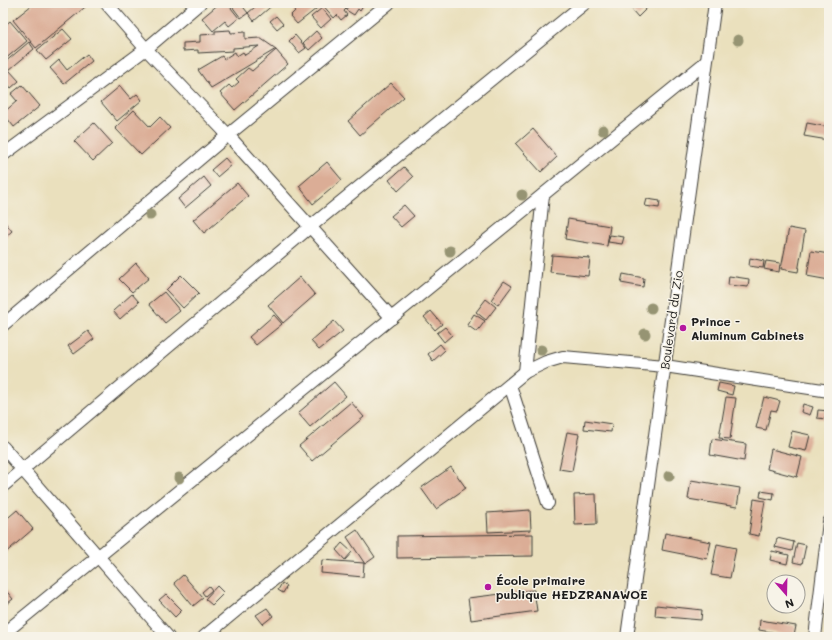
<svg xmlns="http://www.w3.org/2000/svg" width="832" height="640" font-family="Mali,sans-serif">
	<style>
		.building { fill: #dbad96 }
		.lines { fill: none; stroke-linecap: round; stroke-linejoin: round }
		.street-casing { stroke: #3b3934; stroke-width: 14 }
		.street { stroke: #fff; stroke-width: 12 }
		.tree { fill: #969473 }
		.poi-dot { fill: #b5179e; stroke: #f7f3e8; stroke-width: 1.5 }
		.labels { text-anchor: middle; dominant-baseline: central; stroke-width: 3; stroke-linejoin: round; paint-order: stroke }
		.street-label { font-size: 12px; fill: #1c1c1c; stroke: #f7f3e8 }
		.poi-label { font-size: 12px; font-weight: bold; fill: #1c1c1c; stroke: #f7f3e8; text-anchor: start }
	</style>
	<rect width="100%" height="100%" fill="#f7f3e8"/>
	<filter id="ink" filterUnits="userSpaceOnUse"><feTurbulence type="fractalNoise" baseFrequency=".025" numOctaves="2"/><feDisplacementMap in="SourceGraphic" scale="8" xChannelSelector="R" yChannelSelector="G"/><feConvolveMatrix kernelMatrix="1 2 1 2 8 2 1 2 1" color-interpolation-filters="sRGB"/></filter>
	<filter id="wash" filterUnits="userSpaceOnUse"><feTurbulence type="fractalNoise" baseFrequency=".012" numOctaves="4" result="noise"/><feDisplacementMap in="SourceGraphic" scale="16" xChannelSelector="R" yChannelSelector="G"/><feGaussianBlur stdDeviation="0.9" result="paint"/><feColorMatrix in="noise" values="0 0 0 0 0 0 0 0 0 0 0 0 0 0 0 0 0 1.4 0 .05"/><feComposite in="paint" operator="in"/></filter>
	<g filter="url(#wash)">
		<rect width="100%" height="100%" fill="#eae0bd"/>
		<g id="blocks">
			<!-- building -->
			<g class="building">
				<polygon points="30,3 90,3 36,48 13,20 32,5"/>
				<polygon points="220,3 227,3 239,18 229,26 225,21 213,31 202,18"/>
				<polygon points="233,3 240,3 248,13 241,18 231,5"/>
				<polygon points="252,3 275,3 254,21 248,13 255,7"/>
				<polygon points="297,3 319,3 321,5 297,24 290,16 295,11 293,8 296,5 300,7"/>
				<polygon points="321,3 340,3 346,9 344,11 347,15 341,20 337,15 334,18"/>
				<polygon points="347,3 365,3 360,11 358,9 354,15 346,10 349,4"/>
				<polygon points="628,3 652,3 638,17 627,4"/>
				<polygon points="322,8 331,19 321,28 311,17"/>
				<polygon points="276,16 283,24 277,29 270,21"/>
				<polygon points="10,21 27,41 4,60 3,27"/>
				<polygon points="63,29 72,39 46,60 37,50"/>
				<polygon points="230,30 231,33 245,32 245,39 260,38 276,49 211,88 198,70 222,56 224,59 235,52 237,56 243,52 245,55 259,46 233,48 233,51 198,53 198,50 183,51 183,43 200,42 200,35 215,34 215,31"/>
				<polygon points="316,31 322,38 309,50 303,43"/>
				<polygon points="295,35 306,48 299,53 289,41"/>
				<polygon points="29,42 34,49 9,70 4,63"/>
				<polygon points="276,50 288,64 235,110 220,93 229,85 232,88 239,82 236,79 248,68 252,71"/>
				<polygon points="87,54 92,61 64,84 50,68 59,60 67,70"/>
				<polygon points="9,70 19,81 11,88 3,78 3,75"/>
				<polygon points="391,83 404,97 360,135 348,121"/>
				<polygon points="22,85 40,106 14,127 3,113 17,101 11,94"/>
				<polygon points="120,86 131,99 137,94 142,100 117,121 101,102"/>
				<polygon points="134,110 150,127 160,117 170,128 141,155 115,128"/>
				<polygon points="94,123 112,143 93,161 74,141"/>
				<polygon points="807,123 829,127 828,140 804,136"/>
				<polygon points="533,129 557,157 541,172 516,144"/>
				<polygon points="225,158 231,165 217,177 211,170"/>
				<polygon points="327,162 342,180 313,204 299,186"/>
				<polygon points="404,167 413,177 398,191 389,180"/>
				<polygon points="204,177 211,186 185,208 178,199"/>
				<polygon points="237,183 248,196 204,233 193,220"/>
				<polygon points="647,199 660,201 659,208 645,206"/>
				<polygon points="404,205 414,216 401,227 391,216"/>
				<polygon points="568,219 610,226 607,246 565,239"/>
				<polygon points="3,220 12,231 3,239"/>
				<polygon points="789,228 805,231 798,272 781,269"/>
				<polygon points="610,235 624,237 622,244 608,242"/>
				<polygon points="811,251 829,254 829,280 807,276"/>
				<polygon points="552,255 590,258 588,276 550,272"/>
				<polygon points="750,258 764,261 763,268 749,266"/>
				<polygon points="766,261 780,263 779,272 764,269"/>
				<polygon points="136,263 149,278 132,292 119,279"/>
				<polygon points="623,274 644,278 643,287 621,283"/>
				<polygon points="181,275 199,293 183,308 166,290"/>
				<polygon points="729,276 749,279 748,287 728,285"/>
				<polygon points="300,277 315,295 283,323 268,305"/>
				<polygon points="504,281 512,286 498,305 491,300"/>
				<polygon points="164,292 180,311 165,323 149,304"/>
				<polygon points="132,294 139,302 120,319 113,311"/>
				<polygon points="486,299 496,307 486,320 476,312"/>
				<polygon points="431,311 442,324 435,330 424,317"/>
				<polygon points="474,314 485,321 477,332 467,325"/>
				<polygon points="274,315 282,324 256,345 249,337"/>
				<polygon points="334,321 343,331 319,350 311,341"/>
				<polygon points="445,327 452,335 444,342 437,333"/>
				<polygon points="88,331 94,339 74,354 68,346"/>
				<polygon points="440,344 445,350 433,361 428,354"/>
				<polygon points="334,382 346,396 310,427 298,413"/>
				<polygon points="719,383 734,386 732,395 717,391"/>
				<polygon points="726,397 736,398 730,439 719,438"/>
				<polygon points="764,397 780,401 777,411 771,410 766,430 756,428"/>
				<polygon points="351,402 364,417 312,461 299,446"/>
				<polygon points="803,404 813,407 810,415 801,412"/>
				<polygon points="818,410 829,411 827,419 817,418"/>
				<polygon points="585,420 612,424 611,432 584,429"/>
				<polygon points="792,431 810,435 806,451 788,447"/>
				<polygon points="567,432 579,434 572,471 559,469"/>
				<polygon points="712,439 746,444 744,461 710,455"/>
				<polygon points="771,449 802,457 797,477 767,469"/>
				<polygon points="451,467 466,488 436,509 421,488"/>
				<polygon points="691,480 740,488 737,507 688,499"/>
				<polygon points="761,491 774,493 773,500 760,497"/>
				<polygon points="596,494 597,524 575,525 574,495"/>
				<polygon points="754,499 765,501 759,536 749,534"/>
				<polygon points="17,510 33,529 3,555 3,522"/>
				<polygon points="530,510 531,530 488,532 487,513"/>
				<polygon points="357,530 375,557 365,564 347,537"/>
				<polygon points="665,533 711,542 707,559 662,550"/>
				<polygon points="533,534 533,556 397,558 397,536"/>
				<polygon points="777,538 794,542 792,551 775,547"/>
				<polygon points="342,543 352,552 345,560 336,550"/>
				<polygon points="797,543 806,545 802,564 793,562"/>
				<polygon points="717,544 736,548 730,578 711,575"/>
				<polygon points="772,551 789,555 787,564 770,560"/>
				<polygon points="322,560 364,563 363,577 321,573"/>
				<polygon points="183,575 203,598 193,606 174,583"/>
				<polygon points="282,583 287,586 283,593 278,590"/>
				<polygon points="209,586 212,590 205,596 202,592"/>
				<polygon points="217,586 224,593 212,605 205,599"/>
				<polygon points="3,587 13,599 3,607"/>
				<polygon points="534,590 537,611 471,620 468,598"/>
				<polygon points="166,594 182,610 175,617 159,600"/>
				<polygon points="656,605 702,610 701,620 655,616"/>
				<polygon points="267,608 273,616 263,624 256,615"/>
				<polygon points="760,620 796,626 794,636 759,630"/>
			</g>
		</g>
	</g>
	<g filter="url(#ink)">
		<use href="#blocks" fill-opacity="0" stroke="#3b3934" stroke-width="1"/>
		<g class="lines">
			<defs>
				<g id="street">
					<polyline points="106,3 146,49 228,135 392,318"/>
					<polyline points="3,155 146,49 200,3"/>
					<polyline points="3,325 228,135 389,3"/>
					<polyline points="525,372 543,195"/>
					<polyline points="510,385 548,503"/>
					<polyline points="3,447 168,637"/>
					<polyline points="3,486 310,227 585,3"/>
					<polyline points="3,634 706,62"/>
					<polyline points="204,637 525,372 546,362 563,357 665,366 829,391"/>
					<polyline points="627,637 715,3"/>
					<polyline points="815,637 829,522"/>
				</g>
			</defs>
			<!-- street casing -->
			<use href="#street" class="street-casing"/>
			<!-- street -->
			<use href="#street" class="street"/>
		</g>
		<!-- trees -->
		<g class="tree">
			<circle cx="738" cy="40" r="5.5"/>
			<circle cx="603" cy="130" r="5.5"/>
			<circle cx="522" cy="195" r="5.5"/>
			<circle cx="150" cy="215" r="5.5"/>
			<circle cx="450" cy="251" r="5.5"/>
			<circle cx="651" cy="308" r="5.5"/>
			<circle cx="645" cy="334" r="5.5"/>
			<circle cx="541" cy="350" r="5.5"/>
			<circle cx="669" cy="476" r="5.5"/>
			<circle cx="179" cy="478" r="5.5"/>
		</g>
	</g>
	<!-- markers -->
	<g class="poi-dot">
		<circle cx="683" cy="328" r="4"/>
		<circle cx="488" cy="587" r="4"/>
	</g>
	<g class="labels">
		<!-- street labels -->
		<g class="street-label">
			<text transform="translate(671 320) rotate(-82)">Boulevard du Zio</text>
		</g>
		<!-- poi labels -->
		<g class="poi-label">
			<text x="691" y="321">Prince -<tspan x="691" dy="14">Aluminum Cabinets</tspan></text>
			<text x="496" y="580">École primaire<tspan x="496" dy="14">publique HEDZRANAWOE</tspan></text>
		</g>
	</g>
	<!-- margin -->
	<rect width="832" height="640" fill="none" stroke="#f7f3e8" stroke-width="16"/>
	<!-- north arrow -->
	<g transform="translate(786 594) rotate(160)"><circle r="19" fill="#f7f3e8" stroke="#9f9d96"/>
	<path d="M0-3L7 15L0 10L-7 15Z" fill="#b5179e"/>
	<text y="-6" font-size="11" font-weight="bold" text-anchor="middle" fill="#1c1c1c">N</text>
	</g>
</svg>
